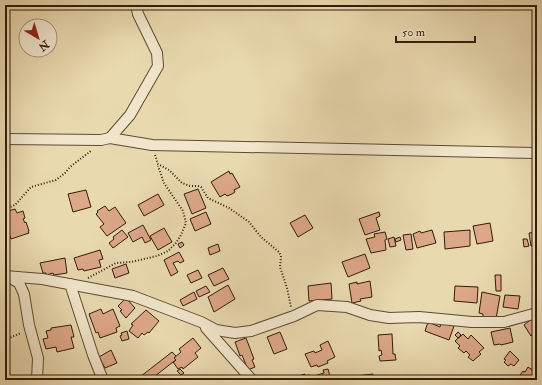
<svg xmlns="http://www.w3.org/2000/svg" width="542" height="385" font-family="'IM FELL Double Pica',serif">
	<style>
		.building { fill: #dda888; stroke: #321b0b }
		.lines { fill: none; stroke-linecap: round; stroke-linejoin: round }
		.street-casing { stroke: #604a34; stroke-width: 12 }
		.path { stroke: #321b0b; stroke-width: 2; stroke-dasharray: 1 2; stroke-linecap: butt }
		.street { stroke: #f1e6cb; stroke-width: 10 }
	</style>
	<rect width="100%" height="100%" fill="#e9d9af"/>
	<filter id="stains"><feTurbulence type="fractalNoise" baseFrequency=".005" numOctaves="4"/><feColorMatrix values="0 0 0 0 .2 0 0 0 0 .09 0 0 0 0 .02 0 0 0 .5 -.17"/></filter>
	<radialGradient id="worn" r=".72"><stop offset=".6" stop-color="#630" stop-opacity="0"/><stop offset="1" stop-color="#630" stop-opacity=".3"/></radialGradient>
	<!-- building -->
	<g class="building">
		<polygon points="229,171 230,174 232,173 240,187 234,190 235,192 232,194 227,196 225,194 220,197 211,182"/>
		<polygon points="198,189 206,208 192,214 184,194"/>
		<polygon points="86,190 91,207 73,212 68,194"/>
		<polygon points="158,194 164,205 144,216 138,205"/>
		<polygon points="105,206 109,211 115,207 126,223 107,236 100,227 104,224 96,214 98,212 97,211"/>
		<polygon points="15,209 17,213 23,211 25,218 23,219 25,223 26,222 29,231 28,231 29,233 11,239 8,231 9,231 8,228 7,229 5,224 5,212"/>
		<polygon points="206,212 211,224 195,231 190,219"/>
		<polygon points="379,212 380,216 376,218 380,230 365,235 359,219"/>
		<polygon points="305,215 313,228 298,237 290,223"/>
		<polygon points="490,223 493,241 477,244 473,226"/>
		<polygon points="143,225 151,240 145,243 142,237 133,242 128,233"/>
		<polygon points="164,228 172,242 158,250 150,236"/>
		<polygon points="122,230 128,237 113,248 109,243 114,239 113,237"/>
		<polygon points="432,230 436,243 417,248 413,234 420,231 421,233"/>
		<polygon points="470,230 470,246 445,249 444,232"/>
		<polygon points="385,232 387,239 385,240 386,250 371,253 366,239 375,237 374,234"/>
		<polygon points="537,232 537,245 531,246 529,233"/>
		<polygon points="411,234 413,249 406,250 403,235"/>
		<polygon points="394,237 396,246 390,247 388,239"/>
		<polygon points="400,237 401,240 396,242 395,239"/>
		<polygon points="523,239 527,239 529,246 524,247"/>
		<polygon points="182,242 184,245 180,248 178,244"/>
		<polygon points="218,244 220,251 210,255 208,248"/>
		<polygon points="100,250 103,259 99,260 101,267 84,271 83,269 78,270 74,258"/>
		<polygon points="179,252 184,261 180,263 178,261 173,263 178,272 171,276 164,260"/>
		<polygon points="365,254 370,268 348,277 342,262"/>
		<polygon points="65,258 67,273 54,275 53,273 46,275 46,273 43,273 40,263"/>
		<polygon points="126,264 129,273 115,278 112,269"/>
		<polygon points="223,268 229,279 214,286 208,275"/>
		<polygon points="198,270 202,278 191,283 187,275"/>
		<polygon points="495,275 501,275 501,291 496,291"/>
		<polygon points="370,281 372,297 360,299 361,301 352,303 349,284 357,282 357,284"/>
		<polygon points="331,283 332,299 309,301 308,286"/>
		<polygon points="228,285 235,299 214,312 208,297"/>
		<polygon points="206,286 210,292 199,297 196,291"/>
		<polygon points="455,286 478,287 477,303 454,301"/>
		<polygon points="194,292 197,299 183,306 180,300"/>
		<polygon points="482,292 500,296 496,319 483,317 483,314 479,313"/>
		<polygon points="505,295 520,296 518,309 503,307"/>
		<polygon points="126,298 135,308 126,318 120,311 122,310 118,306"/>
		<polygon points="101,309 103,314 113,309 120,326 116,328 117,332 100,338 98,332 96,333 89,314"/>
		<polygon points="146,310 159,321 149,333 148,332 144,335 142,333 138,338 129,331 133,325 131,324"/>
		<polygon points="534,317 537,321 537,329 534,331 536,332 531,336 524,325"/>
		<polygon points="428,322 440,327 441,323 454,326 449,340 425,331"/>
		<polygon points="71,325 74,337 71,337 74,348 57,352 56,347 46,349 43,339 48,338 46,331 51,330 51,328"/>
		<polygon points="510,328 513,342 501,345 500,344 494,345 491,332"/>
		<polygon points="127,331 129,339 122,341 120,336 122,335 121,333"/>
		<polygon points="280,332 287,349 274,354 267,337"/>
		<polygon points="458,332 461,335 458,338 455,335"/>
		<polygon points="392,334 393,354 395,354 396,360 380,361 379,356 382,355 381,350 379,351 378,335"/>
		<polygon points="463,334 468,339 471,335 484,348 479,352 481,354 473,361 468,357 470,355 466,351 464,353 458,348 460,346 455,341"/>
		<polygon points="193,338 201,348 195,353 198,357 183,369 182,367 178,369 173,362 176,360 174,358 181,352 179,349"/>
		<polygon points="246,338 254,359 252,360 255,367 248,370 242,355 240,356 235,342"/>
		<polygon points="328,341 335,357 327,361 328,363 318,367 317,365 311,367 305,354 314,351 315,353 322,350 320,345"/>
		<polygon points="111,350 117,363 105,368 99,357"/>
		<polygon points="510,351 519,360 514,366 511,364 508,366 504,362 506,360 504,359"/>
		<polygon points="172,352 176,356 174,358 176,360 173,362 150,380 136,380"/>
		<polygon points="528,367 534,371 536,370 537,371 537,380 519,380 517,379 523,371 525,372"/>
		<polygon points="180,369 184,373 181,375 177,371"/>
		<polygon points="328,369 331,380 315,380 314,376 324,373 323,370"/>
		<polygon points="305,374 305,376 309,375 310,380 293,380 292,378"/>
		<polygon points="373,374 373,380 357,380 356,376"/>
	</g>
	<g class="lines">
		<defs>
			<g id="street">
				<polyline points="110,138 130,115 158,66 157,53 138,14 136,5"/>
				<polyline points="5,139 101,140 110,138 152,145 537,153"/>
				<polyline points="5,276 42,279 133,296 201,322 216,330 235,333 251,331 294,316 317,305 347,307 370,315 389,318 419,317 472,322 504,322 537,313"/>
				<polyline points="9,277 19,283 24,294 29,325 38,358 37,380"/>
				<polyline points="70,284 93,355 103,380"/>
				<polyline points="206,328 252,380"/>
			</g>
		</defs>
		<!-- street casing -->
		<use href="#street" class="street-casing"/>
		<!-- path -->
		<g class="path">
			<polyline points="155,155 158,164 169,170 182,183 190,186 198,186 201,187 208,198 229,208 249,222 261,237 279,252 281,256 280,267 287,288 291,307"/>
			<polyline points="5,209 15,205 31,187 56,180 65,173 70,167 92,150"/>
			<polyline points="88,278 116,263 131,262 157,256 168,251 176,243 181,235 186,223 183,211 164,183 158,166"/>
			<polyline points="5,340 21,333"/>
		</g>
		<!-- street -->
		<use href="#street" class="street"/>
	</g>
	<!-- margin -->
	<rect width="542" height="385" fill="none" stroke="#e9d9af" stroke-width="20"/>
	<rect x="6" y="6" width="530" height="373" fill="none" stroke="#321b0b" stroke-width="2"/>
	<rect x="10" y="10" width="522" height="365" fill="none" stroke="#321b0b"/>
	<!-- north arrow -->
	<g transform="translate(38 38) rotate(142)"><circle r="19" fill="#f1e6cb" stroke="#a5957e"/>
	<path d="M0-3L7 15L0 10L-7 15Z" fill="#8f2418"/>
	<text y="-6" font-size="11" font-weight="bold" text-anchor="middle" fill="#321b0b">N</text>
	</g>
	<!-- scale -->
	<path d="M396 36v6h79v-6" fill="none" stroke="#321b0b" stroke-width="2"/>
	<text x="402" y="36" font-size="12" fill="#321b0b" stroke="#f1e6cb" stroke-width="3" paint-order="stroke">50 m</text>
	<rect width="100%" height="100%" filter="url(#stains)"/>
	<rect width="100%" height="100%" fill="url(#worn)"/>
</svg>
